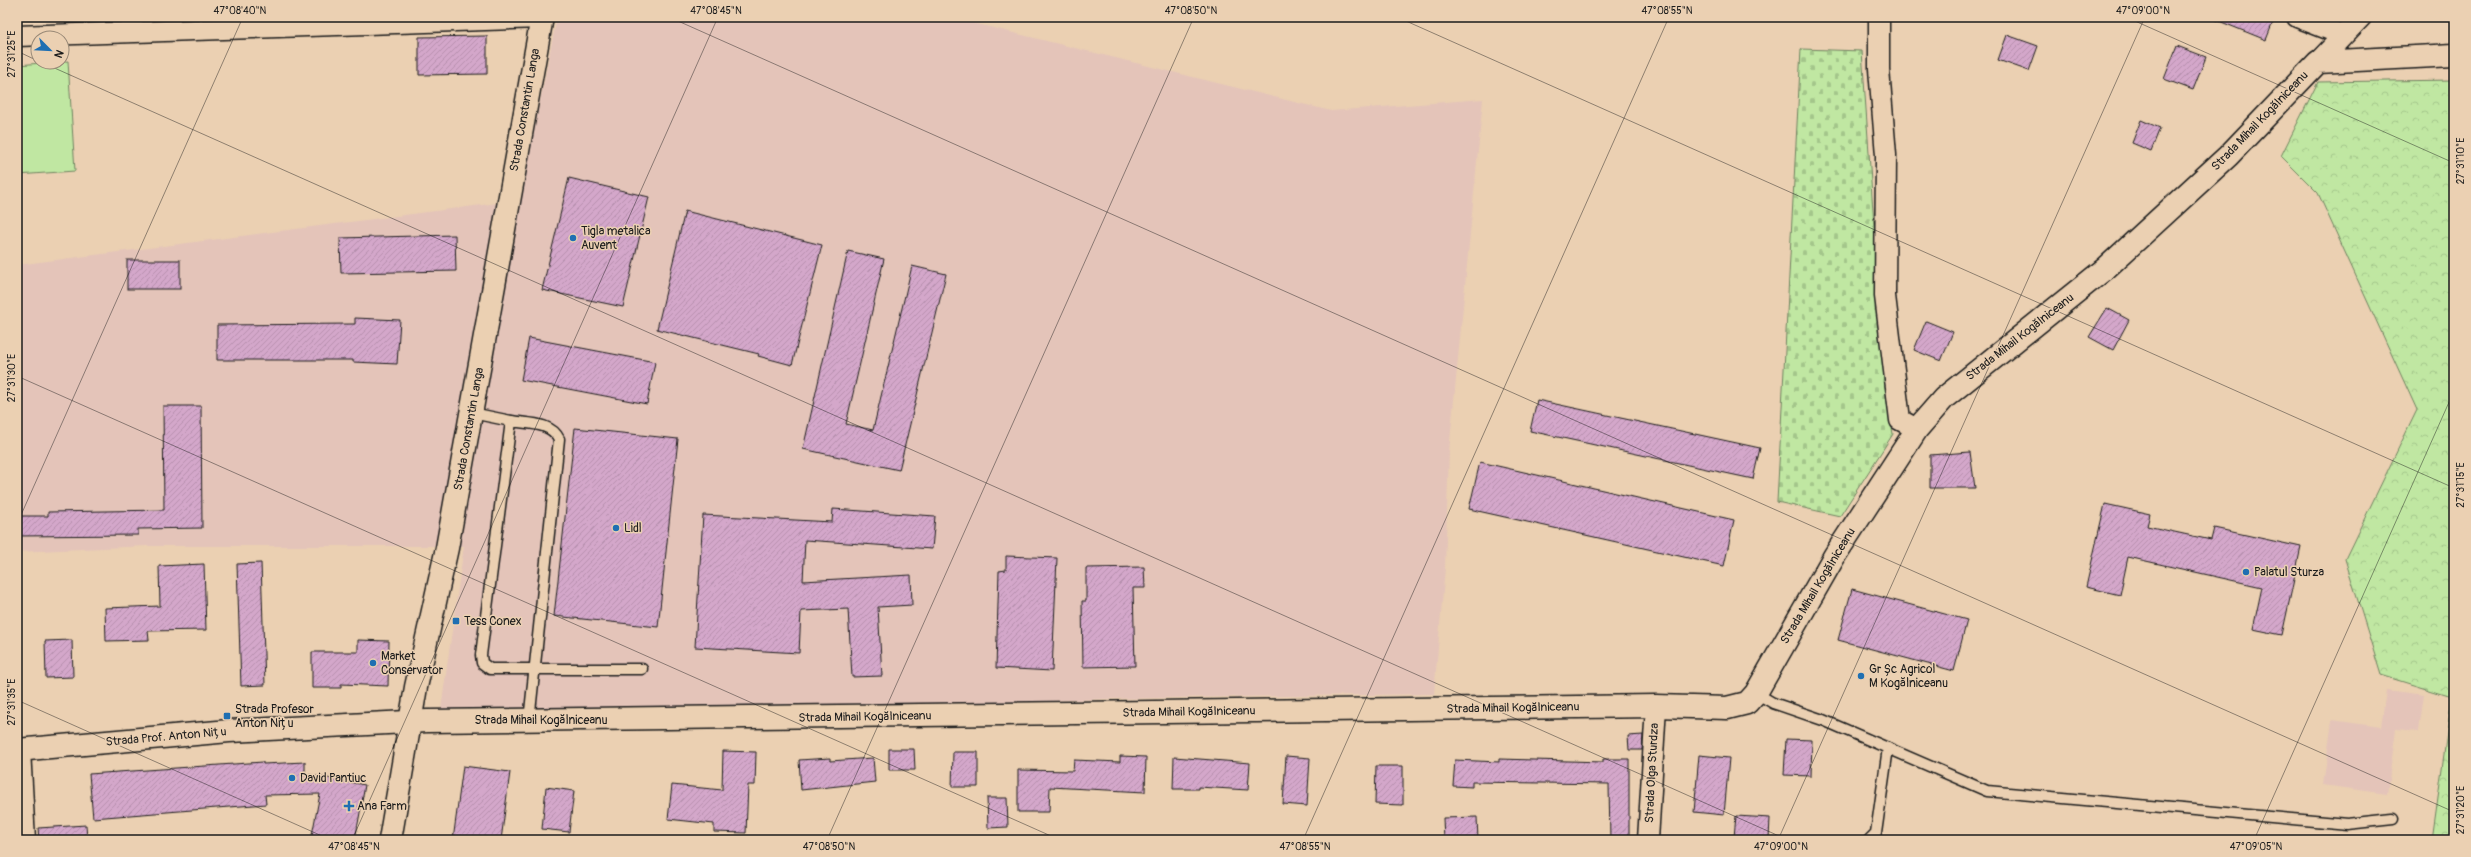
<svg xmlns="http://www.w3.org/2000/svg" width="2471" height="857" font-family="Pangolin,sans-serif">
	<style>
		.built { fill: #e4c4b9 }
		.forest { fill: url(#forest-crowns); stroke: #6e825f }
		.cemetery { fill: url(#cemetery-stones); stroke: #6e825f }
		.pitch { fill: #c0e7a2; stroke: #6e825f }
		.building { fill: url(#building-hatch); stroke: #1c1c1c }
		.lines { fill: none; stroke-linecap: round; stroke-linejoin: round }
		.lane-casing { stroke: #1c1c1c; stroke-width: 13 }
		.street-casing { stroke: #1c1c1c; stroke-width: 23 }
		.secondary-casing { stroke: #1c1c1c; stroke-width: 25 }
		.lane { stroke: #ebd0b2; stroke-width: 10 }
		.street { stroke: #ebd0b2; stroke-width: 20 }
		.secondary { stroke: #ebd0b2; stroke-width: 22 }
		.ticks { fill: none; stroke: #1c1c1c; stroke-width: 1; stroke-opacity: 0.45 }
		.poi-dot { fill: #1f6fb2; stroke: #ebd0b2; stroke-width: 1.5 }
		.labels { text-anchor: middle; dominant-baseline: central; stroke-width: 3; stroke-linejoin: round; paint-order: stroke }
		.street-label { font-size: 12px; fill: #1c1c1c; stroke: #ebd0b2 }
		.poi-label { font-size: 12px; fill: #1c1c1c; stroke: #ebd0b2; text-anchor: start }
		.neatline { fill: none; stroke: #1c1c1c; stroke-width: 1.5 }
		.ticks-label { font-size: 10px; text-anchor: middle; fill: #1c1c1c }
	</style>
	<defs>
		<pattern id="forest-crowns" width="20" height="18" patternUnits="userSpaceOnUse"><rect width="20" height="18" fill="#c0e7a2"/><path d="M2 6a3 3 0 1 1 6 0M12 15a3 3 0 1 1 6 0" fill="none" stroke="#a4c68b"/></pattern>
		<pattern id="cemetery-stones" width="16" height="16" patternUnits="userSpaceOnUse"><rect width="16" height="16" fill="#c0e7a2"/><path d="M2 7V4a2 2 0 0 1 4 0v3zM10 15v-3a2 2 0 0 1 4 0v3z" fill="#a4c68b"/></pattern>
		<pattern id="building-hatch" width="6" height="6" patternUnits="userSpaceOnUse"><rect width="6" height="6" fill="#d4a7ca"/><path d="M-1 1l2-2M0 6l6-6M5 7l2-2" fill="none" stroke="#b58fad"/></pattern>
	</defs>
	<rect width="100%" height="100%" fill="#ebd0b2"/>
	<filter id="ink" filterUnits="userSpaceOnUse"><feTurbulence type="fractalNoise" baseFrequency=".025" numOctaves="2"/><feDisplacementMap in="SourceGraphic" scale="8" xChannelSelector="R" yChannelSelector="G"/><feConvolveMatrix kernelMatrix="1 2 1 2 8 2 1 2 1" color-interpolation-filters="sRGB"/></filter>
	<g filter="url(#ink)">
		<!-- built -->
		<g class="built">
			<polygon points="557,17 949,17 1331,111 1483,99 1449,452 1445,568 1434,694 1103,699 946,705 440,716 464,546 147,546 17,552 17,265 520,200"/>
			<polygon points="2386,690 2424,695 2419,731 2396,729 2387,794 2323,785 2332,720 2381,727"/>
		</g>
		<!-- forest -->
		<polygon class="forest" points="2454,80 2454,840 2432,840 2452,697 2381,675 2345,559 2417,410 2318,193 2281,156 2318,82"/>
		<!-- cemetery -->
		<polygon class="cemetery" points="1801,49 1862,51 1885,386 1893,434 1840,516 1777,502"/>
		<!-- pitch -->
		<polygon class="pitch" points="68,61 75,171 17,175 17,65"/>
		<!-- building -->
		<g class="building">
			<polygon points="2209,17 2275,17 2266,40"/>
			<polygon points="2007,35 2038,46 2029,71 1998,60"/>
			<polygon points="487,36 487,74 419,75 419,37"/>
			<polygon points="2177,46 2206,57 2193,90 2164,79"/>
			<polygon points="2141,120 2160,128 2151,151 2132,143"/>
			<polygon points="569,178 649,197 623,307 542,290"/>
			<polygon points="685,211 822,245 792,365 758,356 759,354 657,329"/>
			<polygon points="455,235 456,271 341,273 340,238"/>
			<polygon points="848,251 884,259 846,424 873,430 912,266 946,274 899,470 803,449"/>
			<rect x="127" y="260" width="53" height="29"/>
			<polygon points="2107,308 2129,320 2113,350 2089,337"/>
			<polygon points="355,318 400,320 397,364 353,362 353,360 217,360 217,325 355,324"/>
			<polygon points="1926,321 1953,332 1941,361 1914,350"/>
			<polygon points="529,338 655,362 647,404 521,380"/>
			<polygon points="1537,400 1760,448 1753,479 1530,431"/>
			<polygon points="163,406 201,406 202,528 138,529 138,535 17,536 17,516 48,516 48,512 164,510"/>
			<polygon points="575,428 678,439 658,627 554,616"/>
			<polygon points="1970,452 1975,488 1930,488 1930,455"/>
			<polygon points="1480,462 1734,520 1724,566 1469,509"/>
			<polygon points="2105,504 2150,514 2147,526 2211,540 2214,528 2301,547 2282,635 2253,629 2262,587 2128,557 2120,595 2086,587"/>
			<polygon points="833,509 935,516 932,549 805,540 803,581 911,575 912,605 878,607 882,676 852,677 848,609 801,611 799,653 695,647 703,515 832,522"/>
			<polygon points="1006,556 1057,558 1052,671 996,668 999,571 1006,570"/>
			<polygon points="261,563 265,685 241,686 237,564"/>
			<polygon points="204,564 206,630 148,631 149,640 106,641 105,608 160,606 159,566"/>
			<polygon points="1144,567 1145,588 1133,588 1135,666 1083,667 1082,601 1086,601 1086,568"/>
			<polygon points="1852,589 1967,620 1954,671 1838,640"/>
			<polygon points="72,640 73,677 46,678 45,641"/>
			<polygon points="358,640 389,641 388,686 341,684 341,688 312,688 312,652 358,652"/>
			<polygon points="1643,735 1642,750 1629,750 1628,736"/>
			<polygon points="1786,739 1812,740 1811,776 1784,775"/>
			<polygon points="889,749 914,749 915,770 889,770"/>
			<polygon points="723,751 756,752 755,785 748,785 746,833 714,832 714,824 668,819 672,785 722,790"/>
			<polygon points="953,752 978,752 978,787 952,787"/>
			<polygon points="1699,755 1729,758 1724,815 1694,812"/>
			<polygon points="1120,756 1146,757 1145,792 1050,787 1049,812 1018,812 1018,770 1073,771 1074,760 1120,762"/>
			<polygon points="1286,756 1310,758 1307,806 1283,804"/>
			<polygon points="1174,757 1250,763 1248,790 1198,787 1198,789 1173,789"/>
			<polygon points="830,758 830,761 873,758 875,782 801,790 799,760"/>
			<polygon points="1499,759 1603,762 1603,759 1629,759 1629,840 1610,840 1609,784 1472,782 1472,787 1453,786 1455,760 1499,762"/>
			<polygon points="263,762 263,764 305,762 305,774 365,785 355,840 311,840 320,794 265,795 266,804 93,818 89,774"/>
			<polygon points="463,766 510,772 501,840 453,840"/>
			<polygon points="1376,766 1403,766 1403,805 1375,804"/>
			<polygon points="546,787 574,791 569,832 542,829"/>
			<polygon points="987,798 1007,798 1008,827 988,828"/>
			<polygon points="1736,816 1770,818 1769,839 1734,837"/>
			<polygon points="1477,817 1478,840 1444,840 1443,818"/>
			<polygon points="86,825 87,840 39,840 38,828"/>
		</g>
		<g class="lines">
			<defs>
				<g id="lane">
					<polyline points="472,413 511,421"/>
					<polyline points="1756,693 1773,703 1823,720 1987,791 2347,824 2393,819"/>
					<path d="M529 721 559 439C551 422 528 424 511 421L481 655 482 663 490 669H642"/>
					<polyline points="1869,840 1876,833 1888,748"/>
				</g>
				<g id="street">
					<polyline points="1879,17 1879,69 1886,155 1885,296 1900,420 1917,429"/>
					<polyline points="2297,17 2343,35"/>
					<polyline points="17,36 542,18"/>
					<polyline points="2318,62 2361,17"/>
					<polyline points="20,750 25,840"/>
					<polyline points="1648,840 1656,706"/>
				</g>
				<g id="secondary">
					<polyline points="17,750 229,731 427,721 1656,706 1727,708 1747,703 1756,693 1835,555 1917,429 1944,398 2106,268 2228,156 2318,62 2454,55"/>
					<polyline points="390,840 416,687 447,548 542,17"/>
				</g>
			</defs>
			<!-- lane casing -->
			<use href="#lane" class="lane-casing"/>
			<!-- street casing -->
			<use href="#street" class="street-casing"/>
			<!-- secondary casing -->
			<use href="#secondary" class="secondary-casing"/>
			<!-- lane -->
			<use href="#lane" class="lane"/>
			<!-- street -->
			<use href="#street" class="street"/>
			<!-- secondary -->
			<use href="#secondary" class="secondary"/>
		</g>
	</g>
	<!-- ticks -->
	<path class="ticks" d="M669 17 2454 812M1397 17 2454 488M2126 17 2454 163M17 51 38 61M41 62 1788 840M17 376 1060 840M17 524 243 17M17 700 331 840M352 840 718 17M827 840 1194 17M1303 840 1669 17M1778 840 2145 17M2254 840 2454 391"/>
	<!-- markers -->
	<g class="poi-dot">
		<circle cx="573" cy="238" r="4"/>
		<circle cx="616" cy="528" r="4"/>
		<circle cx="2246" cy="572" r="4"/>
		<rect x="452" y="617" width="8" height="8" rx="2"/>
		<circle cx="373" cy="663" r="4"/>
		<circle cx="1861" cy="676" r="4"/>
		<rect x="223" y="712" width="8" height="8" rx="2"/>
		<circle cx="292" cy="778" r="4"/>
		<path d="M347 800h4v4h4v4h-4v4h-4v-4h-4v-4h4z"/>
	</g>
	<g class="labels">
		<!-- street labels -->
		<g class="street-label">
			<text transform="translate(525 110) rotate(-80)">Strada Constantin Langa</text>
			<text transform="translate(2260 121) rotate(-46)">Strada Mihail Kogălniceanu</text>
			<text transform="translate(2020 337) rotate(-38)">Strada Mihail Kogălniceanu</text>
			<text transform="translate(469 429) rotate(-80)">Strada Constantin Langa</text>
			<text transform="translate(1818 586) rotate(-59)">Strada Mihail Kogălniceanu</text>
			<text transform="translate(1513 708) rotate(-1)">Strada Mihail Kogălniceanu</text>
			<text transform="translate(1189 712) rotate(-1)">Strada Mihail Kogălniceanu</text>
			<text transform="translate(865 717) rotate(-1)">Strada Mihail Kogălniceanu</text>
			<text x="541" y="720">Strada Mihail Kogălniceanu</text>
			<text transform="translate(166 737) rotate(-5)">Strada Prof. Anton Nițu</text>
			<text transform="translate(1652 773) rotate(-87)">Strada Olga Sturdza</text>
		</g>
		<!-- poi labels -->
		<g class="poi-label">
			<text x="581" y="231">Tigla metalica<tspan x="581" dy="14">Auvent</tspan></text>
			<text x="624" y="528">Lidl</text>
			<text x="2254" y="572">Palatul Sturza</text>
			<text x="464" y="621">Tess Conex</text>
			<text x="381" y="656">Market<tspan x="381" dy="14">Conservator</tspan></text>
			<text x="1869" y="669">Gr Șc Agricol<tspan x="1869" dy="14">M Kogălniceanu</tspan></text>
			<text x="235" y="709">Strada Profesor<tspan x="235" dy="14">Anton Nițu</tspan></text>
			<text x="300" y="778">David Pantiuc</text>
			<text x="357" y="806">Ana Farm</text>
		</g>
	</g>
	<!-- margin -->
	<rect width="2471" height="857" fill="none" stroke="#ebd0b2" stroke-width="44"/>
	<!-- north arrow -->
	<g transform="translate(50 50) rotate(114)"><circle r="19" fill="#ebd0b2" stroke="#988876"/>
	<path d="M0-3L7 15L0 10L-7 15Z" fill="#1f6fb2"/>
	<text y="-6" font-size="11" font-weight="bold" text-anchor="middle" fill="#1c1c1c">N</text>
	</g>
	<rect x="22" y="22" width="2427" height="813" class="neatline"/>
	<g class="ticks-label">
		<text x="240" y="14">47°08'40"N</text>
		<text x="716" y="14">47°08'45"N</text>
		<text x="1191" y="14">47°08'50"N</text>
		<text x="1667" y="14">47°08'55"N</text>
		<text x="2143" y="14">47°09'00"N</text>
		<text transform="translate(11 54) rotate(-90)" y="4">27°31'25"E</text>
		<text transform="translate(2460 161) rotate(-90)" y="4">27°31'10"E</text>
		<text transform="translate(11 378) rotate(-90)" y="4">27°31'30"E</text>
		<text transform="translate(2460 485) rotate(-90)" y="4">27°31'15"E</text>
		<text transform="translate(11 702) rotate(-90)" y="4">27°31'35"E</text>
		<text transform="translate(2460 810) rotate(-90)" y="4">27°31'20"E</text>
		<text x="354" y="850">47°08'45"N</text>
		<text x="829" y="850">47°08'50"N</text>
		<text x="1305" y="850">47°08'55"N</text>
		<text x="1781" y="850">47°09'00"N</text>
		<text x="2256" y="850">47°09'05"N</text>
	</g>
</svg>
